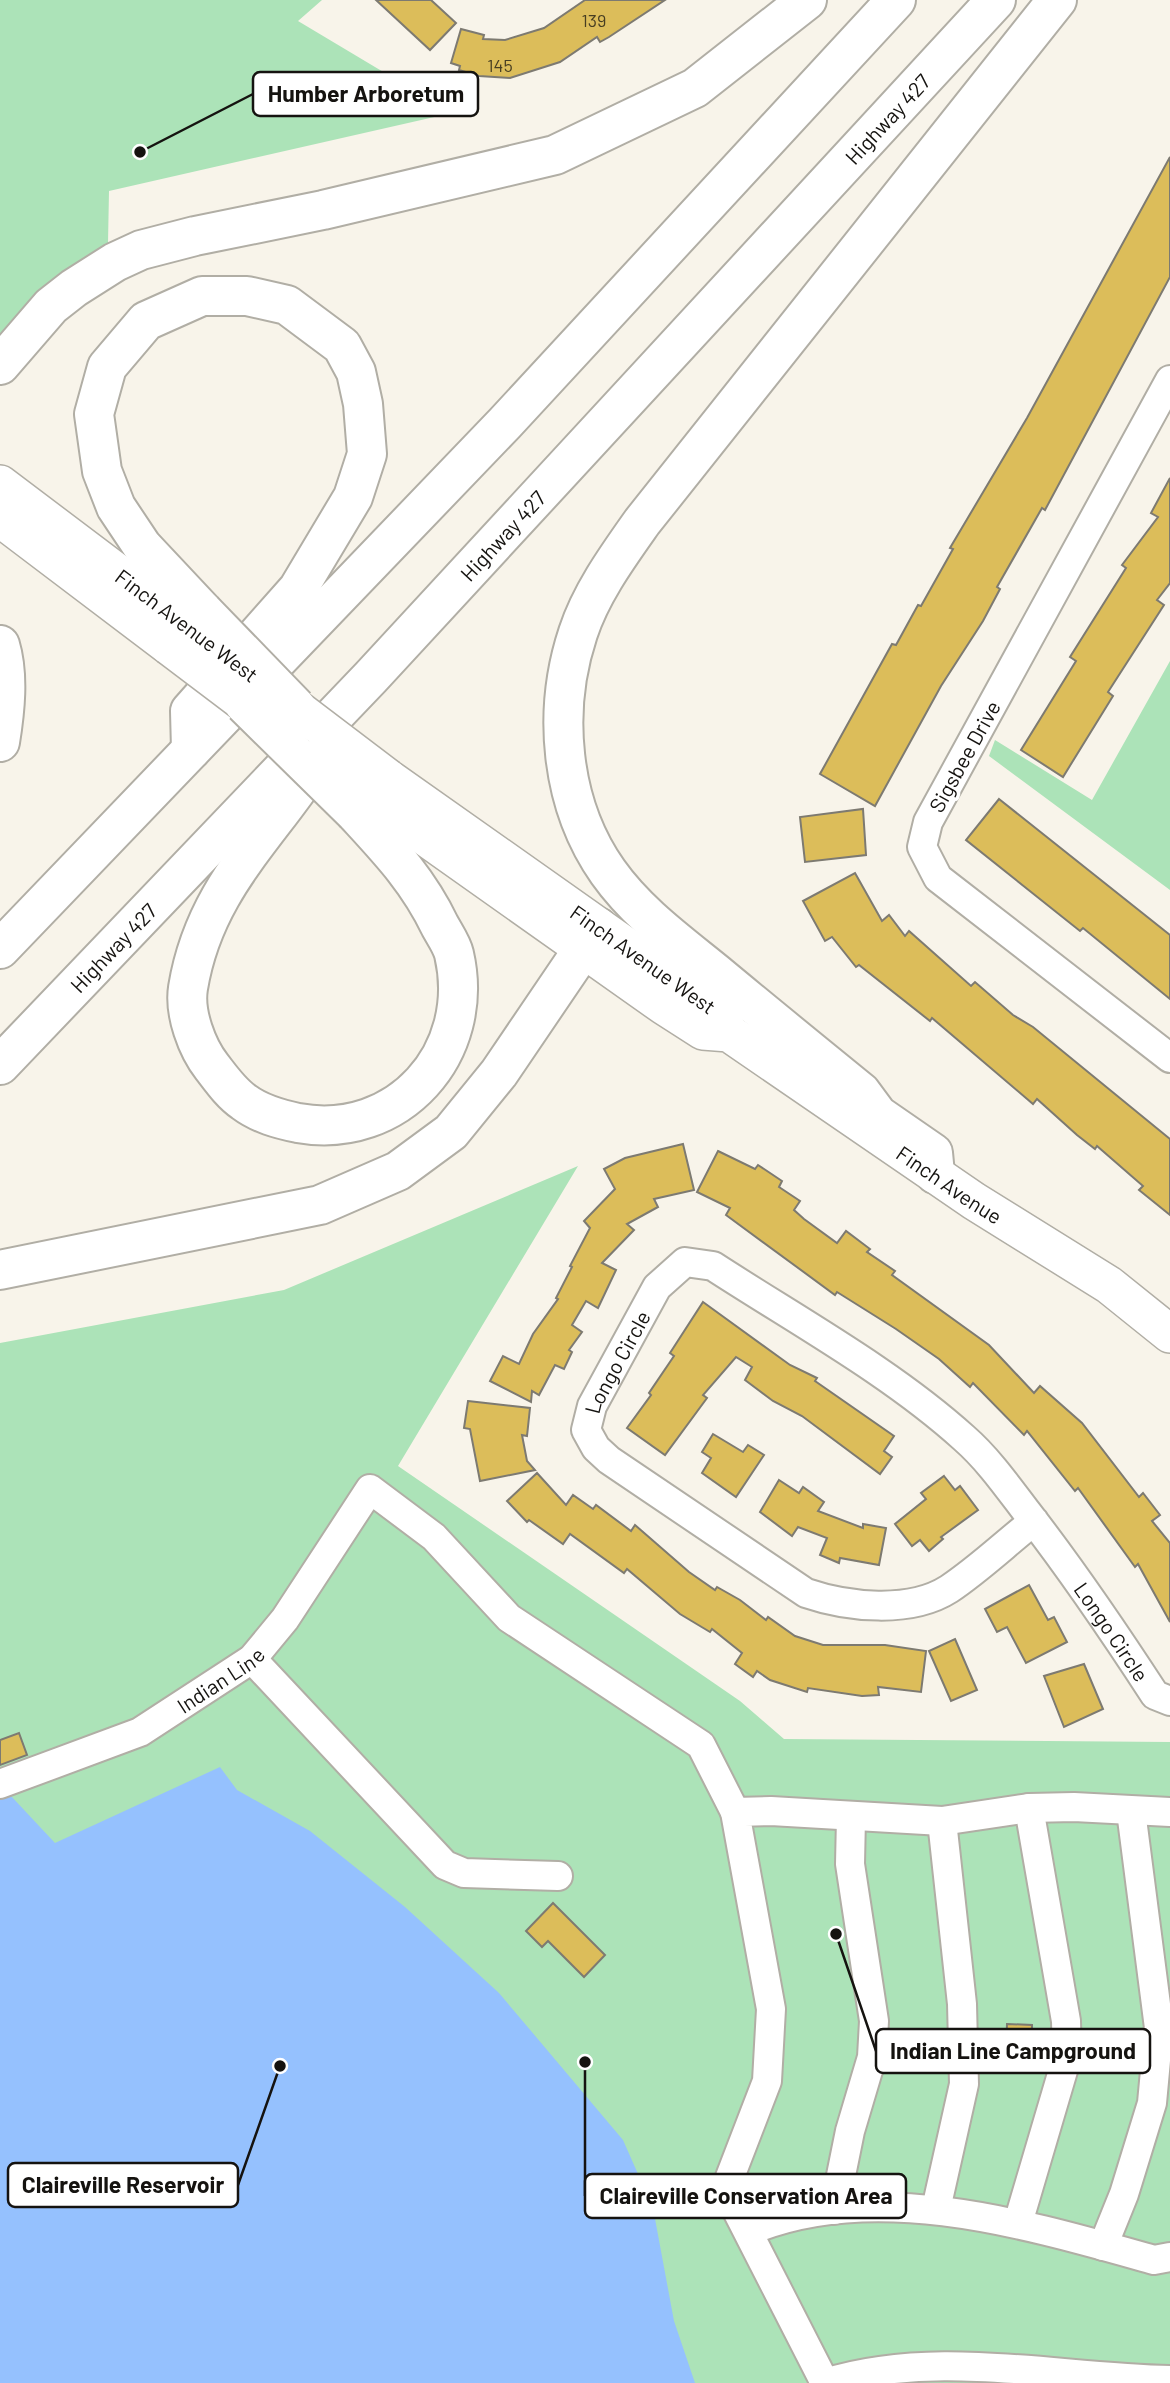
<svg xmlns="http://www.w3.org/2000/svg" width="1170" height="2383" font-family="Barlow,sans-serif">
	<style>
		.green { fill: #ace3b8 }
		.water { fill: #95c1fe }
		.building { fill: #dcbd5a; stroke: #7d7a71; stroke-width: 2 }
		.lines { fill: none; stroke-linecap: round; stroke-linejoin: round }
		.minor-casing { stroke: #b1aea5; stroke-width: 32 }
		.major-casing { stroke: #b1aea5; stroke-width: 40 }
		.highway-casing { stroke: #b1aea5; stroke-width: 42 }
		.minor { stroke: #fff; stroke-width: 28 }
		.major { stroke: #fff; stroke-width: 37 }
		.highway { stroke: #fff; stroke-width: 38 }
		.major-bridge-casing { stroke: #b1aea5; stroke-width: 40; stroke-linecap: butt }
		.highway-bridge-casing { stroke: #b1aea5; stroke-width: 42; stroke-linecap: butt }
		.major-bridge { stroke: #fff; stroke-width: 37 }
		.highway-bridge { stroke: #fff; stroke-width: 38 }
		.labels { text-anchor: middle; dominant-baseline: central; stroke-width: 7; stroke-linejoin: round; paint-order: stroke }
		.number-label { font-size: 18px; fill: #473e22 }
		.street-label { font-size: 21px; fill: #151310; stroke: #fff }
		.leader { fill: none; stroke: #151310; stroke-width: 2.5 }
		.callout-dot { fill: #151310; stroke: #fff; stroke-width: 2.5 }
		.callout { fill: #fff; stroke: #151310; stroke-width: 2.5 }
		.callout-label { font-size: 23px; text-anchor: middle; font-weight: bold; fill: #151310 }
	</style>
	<rect width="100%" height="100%" fill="#f8f4ea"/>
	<!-- green -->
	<g class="green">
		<path d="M0 0H322L298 21 452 113 109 191 108 243C65 268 30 296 0 335Z"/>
		<polygon points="1170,661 1170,890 989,756 995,740 1092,800"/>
		<polygon points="578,1166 398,1466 740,1701 784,1739 1170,1742 1170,2383 0,2383 0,1343 284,1290"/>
	</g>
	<!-- water -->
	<polygon class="water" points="220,1767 237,1790 310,1831 405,1907 499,1993 623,2140 653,2208 674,2321 695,2383 0,2383 0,1768 11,1796 55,1843"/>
	<!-- building -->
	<g class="building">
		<polygon points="376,0 431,0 456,23 430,50"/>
		<polygon points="585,0 665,0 609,37 600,42 597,37 560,62 510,78 479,76 459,70 460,66 451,63 461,29 484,35 483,39 505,40 544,28"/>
		<polygon points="1170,157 1170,277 1045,510 1042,508 997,587 1000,589 983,621 941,686 875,806 820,774 892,644 896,645 918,605 921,606 953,549 950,548 1027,418"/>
		<polygon points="1170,478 1170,583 1157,600 1164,605 1108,692 1113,696 1063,777 1021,750 1076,661 1070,657 1126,568 1122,565 1158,517 1151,513"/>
		<polygon points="999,799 1170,935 1170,999 1083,928 1080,931 966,840"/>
		<polygon points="863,809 866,855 805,862 800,817"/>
		<polygon points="855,873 882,921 889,915 905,936 909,931 971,986 975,982 1013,1015 1033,1027 1170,1139 1170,1215 1139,1190 1143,1186 1097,1146 1095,1149 1077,1135 1037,1099 1033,1104 932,1018 930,1021 859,965 856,967 832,937 825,941 803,901"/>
		<polygon points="683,1144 694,1190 654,1199 658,1207 627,1224 634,1230 602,1263 616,1270 598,1308 586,1301 572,1325 582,1332 569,1350 572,1352 564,1369 555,1365 539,1395 532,1391 531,1402 490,1381 503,1356 519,1364 533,1334 558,1299 556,1298 572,1267 570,1266 590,1228 584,1221 615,1189 604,1169 625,1158"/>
		<polygon points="718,1151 755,1169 758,1165 782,1181 779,1187 800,1201 794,1210 804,1219 837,1243 846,1231 870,1249 867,1252 895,1271 892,1275 989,1345 1034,1393 1040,1386 1082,1423 1139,1497 1143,1493 1160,1515 1152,1521 1170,1543 1170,1622 1138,1564 1135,1567 1078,1488 1075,1491 1027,1431 1024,1435 973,1383 970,1387 939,1359 896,1329 837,1292 835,1295 726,1215 730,1208 697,1192"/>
		<polygon points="703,1302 790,1365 817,1378 815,1381 894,1436 884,1451 892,1457 880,1474 802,1416 773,1401 745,1380 752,1367 736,1357 703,1395 707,1398 665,1455 627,1428 651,1395 649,1393 674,1356 670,1353"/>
		<polygon points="468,1401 530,1408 527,1436 522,1435 527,1461 535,1470 480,1481 470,1429 464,1428"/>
		<polygon points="713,1434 743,1452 748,1445 764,1455 736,1497 702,1473 711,1458 702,1452"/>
		<polygon points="537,1473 566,1505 573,1495 593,1509 596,1505 631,1531 635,1525 689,1572 715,1590 717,1587 740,1600 766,1620 768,1617 795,1636 823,1645 885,1645 926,1651 921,1692 878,1687 879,1695 862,1696 808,1688 807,1692 770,1680 757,1671 753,1677 735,1664 742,1653 712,1629 710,1632 680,1614 627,1569 624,1573 570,1534 563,1544 529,1520 527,1522 507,1501"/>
		<polygon points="944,1476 955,1490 960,1486 978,1510 941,1537 943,1539 929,1551 920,1540 912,1546 895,1524 926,1499 921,1493"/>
		<polygon points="779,1480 799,1493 803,1487 824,1502 818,1511 863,1528 863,1524 886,1528 879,1565 840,1558 839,1563 820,1555 827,1538 798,1527 792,1536 760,1512"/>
		<polygon points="1029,1585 1048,1620 1054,1617 1067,1642 1026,1663 1007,1627 997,1632 985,1609"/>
		<polygon points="955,1639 977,1690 951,1701 929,1651"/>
		<polygon points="1084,1664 1103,1709 1064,1727 1044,1676"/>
		<polygon points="19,1733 27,1755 0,1765 0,1740"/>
		<polygon points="553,1903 605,1955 584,1977 548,1941 542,1947 526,1931"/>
		<polygon points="1007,2024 1032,2025 1031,2061 1015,2060 1015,2054 1006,2053"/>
	</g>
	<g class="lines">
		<defs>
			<g id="minor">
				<polyline points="1170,380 928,822 922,847 938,878 1170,1058"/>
				<path id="s1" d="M1034 1521C1006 1543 979 1569 949 1589 910 1614 847 1607 806 1593L609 1460 596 1448 586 1430 592 1406 657 1287 685 1262 713 1266C796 1320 891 1372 964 1438 988 1459 1007 1486 1026 1511 1072 1570 1114 1632 1155 1695L1170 1701"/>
				<polyline points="252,1659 445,1865 464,1873 558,1876"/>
				<path id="s2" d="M0 1784 140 1732 252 1659 285 1619 370 1489 434 1537 509 1618 701 1745 735 1812"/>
				<polyline points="936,2209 964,2084 962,2004 942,1821"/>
				<polyline points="834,2210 850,2131 872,2057 874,2021 850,1864 851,1817"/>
				<polyline points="1018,2223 1067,2057 1066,2021 1029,1808"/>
				<path d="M749 2231C874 2178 1029 2225 1154 2260L1170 2257"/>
				<polyline points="1103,2246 1124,2194 1152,2103 1159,2028 1131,1811"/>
				<polyline points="825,2383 734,2205 730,2177 767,2081 771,2009 735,1812 771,1811 942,1821 1029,1808 1074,1807 1170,1812"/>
				<path d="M825 2383C936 2348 1056 2378 1170 2380"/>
			</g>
			<g id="major">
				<polyline points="0,484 188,626"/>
				<polyline points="0,518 169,646"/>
				<path id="s3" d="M388 778 718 1011 729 1033"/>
				<path id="s4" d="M370 798 664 1006 703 1031 729 1033 974 1201 1109 1285 1170 1334"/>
			</g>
			<g id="highway">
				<polyline points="0,365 51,306 74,288 115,262 141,250 195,236 323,210 555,155 695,88 807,0"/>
				<path d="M0 645C9 675 5 711 0 742"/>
				<polyline points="191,750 190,711 298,589 353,497 367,454 363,404 356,372 342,346 287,305 247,296 202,296 146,321 107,367 94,414 102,471 116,507 142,546 203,611"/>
				<path d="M317 761C266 839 204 890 188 988 184 1013 197 1048 212 1067 222 1080 231 1093 244 1102 260 1114 279 1119 298 1123 398 1141 477 1053 454 954 452 945 445 935 440 926 418 880 389 850 355 813"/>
				<polyline points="0,949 505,423 896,0"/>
				<path id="s5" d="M0 1065 371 677 996 0"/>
				<path d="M935 1174 933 1153 878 1115 861 1092C813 1053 765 1014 717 974 679 943 637 913 608 872 560 804 552 711 578 633 591 593 618 556 642 522L1057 0"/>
				<polyline points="0,1270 320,1205 398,1171 451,1132 499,1073 598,927"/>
			</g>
		</defs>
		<!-- minor casing -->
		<use href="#minor" class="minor-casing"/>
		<!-- major casing -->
		<use href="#major" class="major-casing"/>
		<!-- highway casing -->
		<use href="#highway" class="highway-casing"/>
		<!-- minor -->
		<use href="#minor" class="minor"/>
		<!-- major -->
		<use href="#major" class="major"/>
		<!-- highway -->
		<use href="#highway" class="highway"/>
		<defs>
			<g id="major-bridge">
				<polyline points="188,626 388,778"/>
				<polyline points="169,646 268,721"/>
				<polyline points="317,758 370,798"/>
			</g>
			<g id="highway-bridge">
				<polyline points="203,611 296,707"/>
				<polyline points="244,704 355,813"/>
			</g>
		</defs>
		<!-- major-bridge casing -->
		<use href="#major-bridge" class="major-bridge-casing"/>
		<!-- highway-bridge casing -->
		<use href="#highway-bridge" class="highway-bridge-casing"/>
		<!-- major-bridge -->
		<use href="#major-bridge" class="major-bridge"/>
		<!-- highway-bridge -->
		<use href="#highway-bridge" class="highway-bridge"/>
	</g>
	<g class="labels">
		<!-- number labels -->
		<g class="number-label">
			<text x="594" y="20">139</text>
			<text x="500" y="65">145</text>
		</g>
		<!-- street labels -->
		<g class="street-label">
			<text stroke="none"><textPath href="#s5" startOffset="1297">Highway 427</textPath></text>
			<text stroke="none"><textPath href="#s5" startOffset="730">Highway 427</textPath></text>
			<text transform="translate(187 625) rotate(37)">Finch Avenue West</text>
			<text transform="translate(964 756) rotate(-61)">Sigsbee Drive</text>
			<text stroke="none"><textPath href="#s5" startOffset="163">Highway 427</textPath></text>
			<text stroke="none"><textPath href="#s3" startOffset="313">Finch Avenue West</textPath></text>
			<text stroke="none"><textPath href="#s4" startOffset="700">Finch Avenue</textPath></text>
			<text stroke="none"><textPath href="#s1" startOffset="607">Longo Circle</textPath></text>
			<text stroke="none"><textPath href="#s1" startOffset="1307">Longo Circle</textPath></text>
			<text stroke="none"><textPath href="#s2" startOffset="245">Indian Line</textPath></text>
		</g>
	</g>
	<!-- callouts -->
	<path class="leader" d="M140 152L253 94M836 1934L876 2051M280 2066L238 2185M585 2062L585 2196"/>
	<g class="callout-dot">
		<circle cx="140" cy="152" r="7"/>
		<circle cx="836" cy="1934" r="7"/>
		<circle cx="280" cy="2066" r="7"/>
		<circle cx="585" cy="2062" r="7"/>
	</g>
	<g class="callout">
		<rect x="253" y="72" width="225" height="44" rx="7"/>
		<rect x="876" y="2029" width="274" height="44" rx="7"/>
		<rect x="8" y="2163" width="230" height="44" rx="7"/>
		<rect x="585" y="2174" width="321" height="44" rx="7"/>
	</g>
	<g class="callout-label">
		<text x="366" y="102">Humber Arboretum</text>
		<text x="1013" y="2059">Indian Line Campground</text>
		<text x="123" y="2193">Claireville Reservoir</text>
		<text x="746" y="2204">Claireville Conservation Area</text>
	</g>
</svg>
